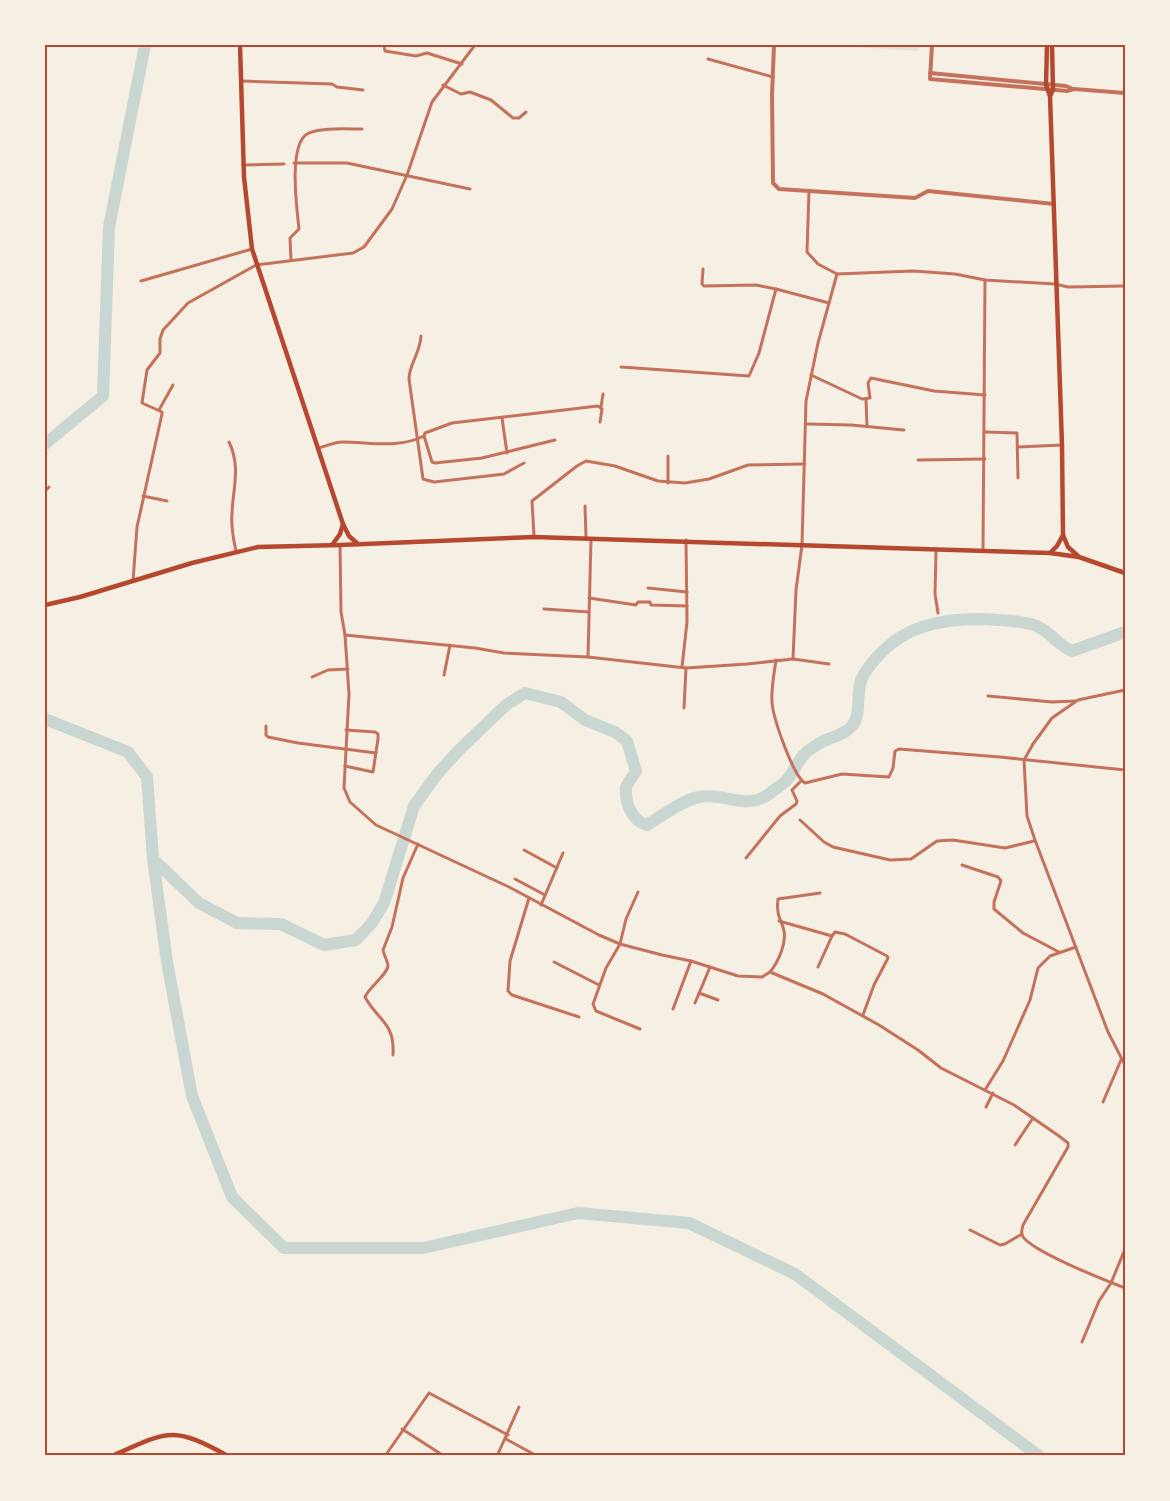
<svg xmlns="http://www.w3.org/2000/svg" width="1170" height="1501" font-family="'Exo 2',sans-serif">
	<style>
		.green { fill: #e2e4dc }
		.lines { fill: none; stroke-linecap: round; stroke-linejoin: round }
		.river { stroke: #c9d6d2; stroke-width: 12 }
		.minor { stroke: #c5725c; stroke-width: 3 }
		.tertiary { stroke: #c5725c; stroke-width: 4 }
		.primary { stroke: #b5482f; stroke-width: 4.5 }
		.trunk { stroke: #b5482f; stroke-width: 4.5 }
		.neatline { fill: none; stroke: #b5482f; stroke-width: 2 }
	</style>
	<rect width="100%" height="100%" fill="#f6efe4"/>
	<!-- green -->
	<polygon class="green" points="827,45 920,45 919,51"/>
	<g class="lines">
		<!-- river -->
		<g class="river">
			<polyline points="45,444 103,396 109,227 145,45"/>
			<polyline points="45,719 128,752 147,777 153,859 167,962 192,1096 232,1197 284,1248 423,1248 578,1213 689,1223 795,1274 1039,1456"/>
			<path d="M153 859 199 903 237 923 281 924 324 945 356 940 372 923 384 903 414 806 438 773 459 750 506 705 525 693 561 702 585 720 615 732 627 741 636 771C633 776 627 783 626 788 625 803 632 821 647 825 661 816 683 800 699 797 725 792 745 811 769 794 775 789 782 785 787 780 793 773 796 764 802 757 806 751 814 747 820 743 830 737 843 736 852 726 863 713 854 690 864 674 893 630 930 619 981 619 997 620 1015 620 1031 624 1048 628 1057 645 1072 651L1125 632"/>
		</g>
		<!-- minor -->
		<g class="minor">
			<polyline points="384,45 385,51 416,56 427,53 462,64"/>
			<polyline points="708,59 773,77"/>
			<polyline points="241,81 332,84 337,87 363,90"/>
			<polyline points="443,85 461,94 470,92 491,100 513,118 519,118 526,112"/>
			<polyline points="294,163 347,163 470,189"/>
			<polyline points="243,165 284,164"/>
			<polyline points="809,191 807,252 818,264 837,274 913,271 955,274 985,280 1055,284 1068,287 1125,286"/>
			<path d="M291 260 290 238 299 229C297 209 288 146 307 134 318 127 348 129 362 129"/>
			<polyline points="703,269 702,284 704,286 756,285 776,289"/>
			<polyline points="141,281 252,249"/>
			<path d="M421 336C420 354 409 364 409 379L423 479 434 482 496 475 504 474 524 463"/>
			<polyline points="621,367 749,376 759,353 776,289 829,303"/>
			<polyline points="811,375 862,399 870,398 868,383 871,378 934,391 985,395"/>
			<polyline points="866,400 867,426"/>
			<polyline points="601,407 603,394"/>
			<polyline points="159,410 173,385"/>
			<polyline points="502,418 507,453"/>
			<polyline points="806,424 851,425 904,430"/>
			<polyline points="985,432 1017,433 1018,478"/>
			<polyline points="424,436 432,462 435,463 482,458 555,440"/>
			<path d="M229 442C241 467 233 488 232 513 231 526 233 538 236 551"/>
			<polyline points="1018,447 1062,445"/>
			<path d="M319 448C326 446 335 442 342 442 370 442 398 449 424 436L425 433 452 423 598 406 602 409 600 422"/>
			<polyline points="918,460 985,459"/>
			<polyline points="668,483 668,456"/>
			<polyline points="45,491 49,487"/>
			<polyline points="143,496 167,501"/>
			<polyline points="585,506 586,537"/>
			<polyline points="534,536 532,501 577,466 586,461 615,466 658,481 685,483 709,479 748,465 805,464"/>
			<polyline points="340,546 341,612 345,635 475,648 504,653 588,657 686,668 747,664 793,659 796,590 802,545 806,401 818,343 837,274"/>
			<polyline points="936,550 935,594 938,613"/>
			<polyline points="983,550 985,280"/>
			<polyline points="133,581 137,527 162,414 162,412 142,403 147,370 160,353 160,339 163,330 188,303 256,265 353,253 364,247 392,209 407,175 432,102 475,45"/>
			<polyline points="648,588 687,592"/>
			<polyline points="589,598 636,605 638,602 650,602 651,605 687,606"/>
			<polyline points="544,609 589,612"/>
			<path d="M345 635 349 694 344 788 350 802 376 825 509 887 599 935 620 944 662 955 691 961 738 976 762 977 770 972 823 994 879 1025 918 1050 941 1068 1014 1105 1059 1136 1068 1143V1147L1023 1225C1022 1229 1021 1232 1022 1235 1028 1250 1107 1281 1125 1288"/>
			<polyline points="588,657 591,539"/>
			<polyline points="793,659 829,664"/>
			<path d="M776 660C774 674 771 689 772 702 773 718 793 776 805 783L842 774 889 777 893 768 895 751 899 749 1000 757 1125 770"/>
			<polyline points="682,667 687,622 686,540"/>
			<polyline points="444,675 450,645"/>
			<polyline points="312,677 328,670 348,669"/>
			<polyline points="1125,690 1078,700 1052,718 1033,744 1024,760 1027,816 1035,840 1108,1032 1125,1065"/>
			<polyline points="988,696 1052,702 1075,701"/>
			<polyline points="684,708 686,668"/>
			<polyline points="266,726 266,735 268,737 298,743 376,753"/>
			<polyline points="345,766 373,772 378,739 378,734 375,732 346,730"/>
			<polyline points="800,820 824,842 833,847 890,860 911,859 937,841 953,840 1005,848 1034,841"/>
			<polyline points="524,850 557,868"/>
			<polyline points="746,858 780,816 796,804 797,801 792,790 801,781"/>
			<polyline points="962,865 998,877 1001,881 994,902 994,909 1023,933 1059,952"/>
			<polyline points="515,879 545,895"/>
			<polyline points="638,892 626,919 620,944 606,968 593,1004 596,1011 640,1029"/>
			<polyline points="529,898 510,961 508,991 512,995 579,1017"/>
			<polyline points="541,905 563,853"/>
			<polyline points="779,921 832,936 835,932 845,934 887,956 888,958 874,985 863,1015"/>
			<polyline points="554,962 599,985"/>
			<polyline points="818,967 832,936"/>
			<path d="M770 972C779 961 788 940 783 927 779 917 776 910 778 899L820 893"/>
			<polyline points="699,993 718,1000"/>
			<polyline points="695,1003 710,967"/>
			<polyline points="673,1009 691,961"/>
			<path d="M393 1055C395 1022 378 1021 365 997 369 987 389 973 388 965 387 960 384 955 383 950L392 927 403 878 418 844"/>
			<polyline points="985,1090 1003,1061 1030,1000 1038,968 1050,956 1076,947"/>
			<polyline points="1103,1102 1121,1060"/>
			<polyline points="986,1107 993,1093"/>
			<polyline points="1015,1145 1033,1118"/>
			<polyline points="970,1230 1000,1245 1005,1244 1022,1234"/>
			<polyline points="1082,1342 1099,1301 1111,1283 1125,1249"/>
			<polyline points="402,1429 444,1456"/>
			<polyline points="506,1439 537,1456"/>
			<polyline points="385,1456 429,1393 508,1435"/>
			<polyline points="497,1456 519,1407"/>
			<polyline points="557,1456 569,1456"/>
		</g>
		<!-- tertiary -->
		<g class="tertiary">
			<polyline points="774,45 772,95 773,183 779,189 915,198 928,191 1054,204"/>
			<polyline points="932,45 930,79 1067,91 1074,89 1125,93"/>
			<polyline points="930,73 1066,86 1073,89"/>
		</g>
		<!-- primary -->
		<g class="primary">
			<polyline points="1063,535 1068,547 1078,556"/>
			<polyline points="1050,553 1079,557 1125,573"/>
		</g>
		<!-- trunk -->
		<g class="trunk">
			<polyline points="240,45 244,177 252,249 343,524 349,536 358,544"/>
			<polyline points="1047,45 1046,85 1050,96"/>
			<polyline points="332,545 340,534 343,524"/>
			<polyline points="45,605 80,597 192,563 258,547 340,545 534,537 1050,553 1057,546 1063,535 1062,445 1050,96 1053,90 1052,45"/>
			<path d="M112 1456C168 1431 172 1425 228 1456"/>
		</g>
	</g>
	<!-- border -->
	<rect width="1170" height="1501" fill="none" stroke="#f6efe4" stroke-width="93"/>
	<rect x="46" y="46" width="1078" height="1408" class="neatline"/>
</svg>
